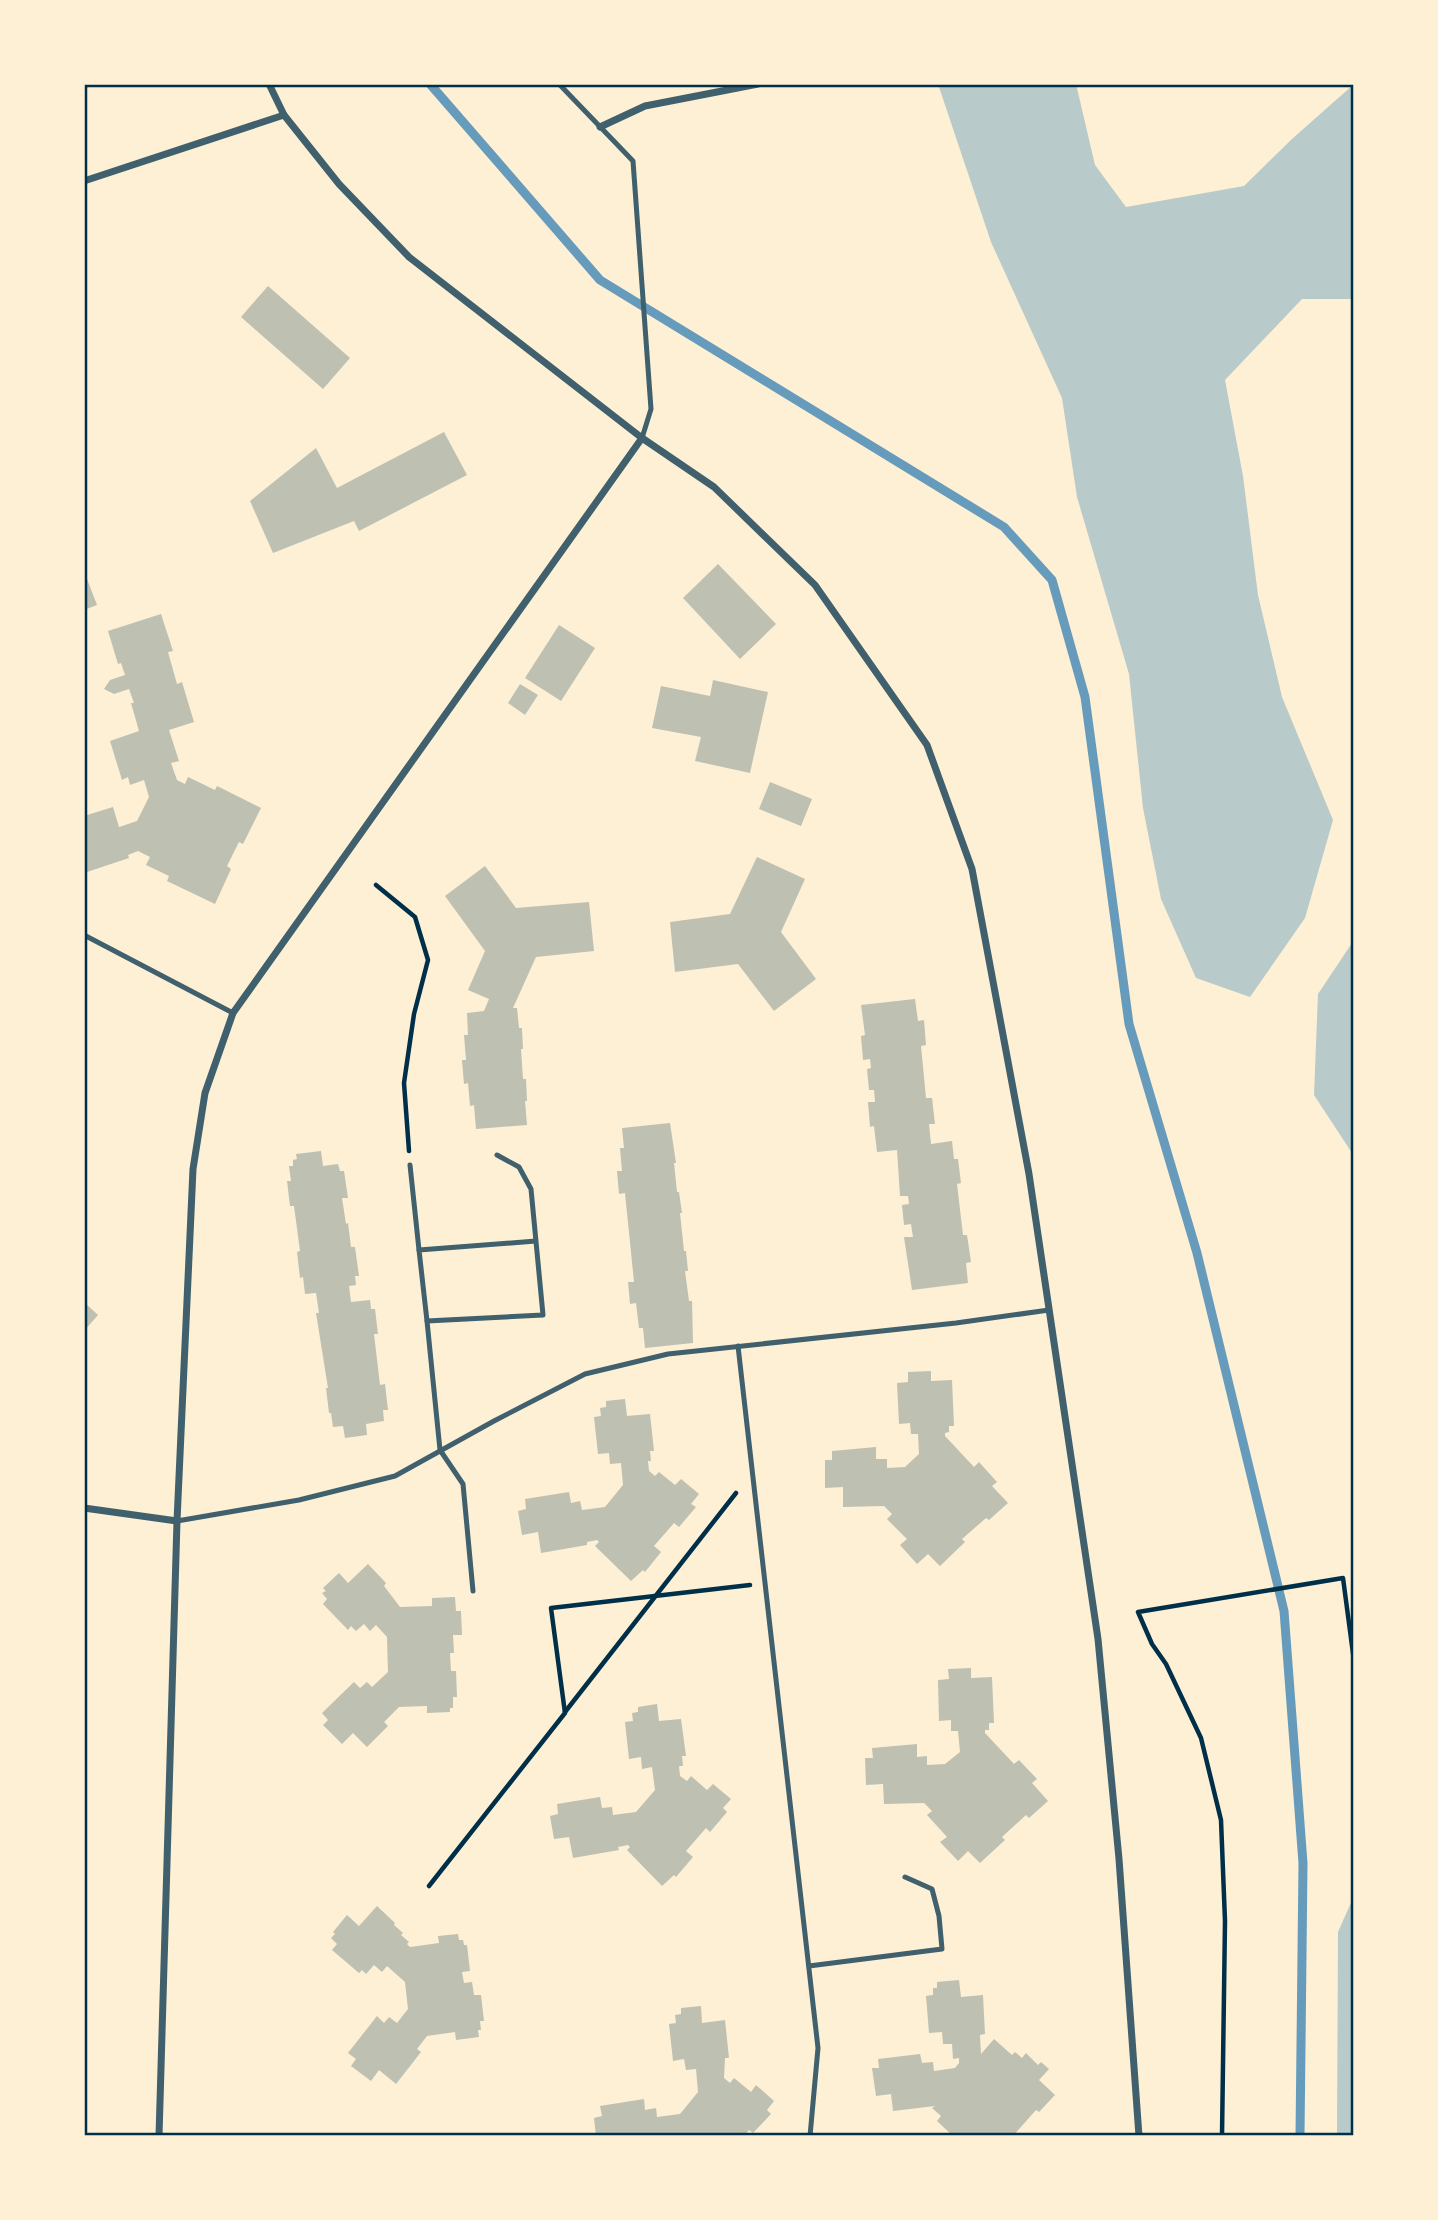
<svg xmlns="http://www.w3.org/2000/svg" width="1438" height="2220" font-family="'PT Sans Narrow',sans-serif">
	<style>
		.green { fill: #b9caca }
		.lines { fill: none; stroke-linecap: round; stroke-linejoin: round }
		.stream { stroke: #669bbc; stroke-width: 9 }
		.building { fill: #bec0b2 }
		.path { stroke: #003049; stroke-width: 4.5 }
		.service { stroke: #3f606c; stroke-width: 5 }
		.minor { stroke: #3f606c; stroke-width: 7 }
		.neatline { fill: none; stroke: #003049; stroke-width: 2.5 }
	</style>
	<rect width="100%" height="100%" fill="#fdf0d5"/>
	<!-- green -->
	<g class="green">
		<polygon points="938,84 1076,84 1095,165 1126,207 1244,186 1292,139 1354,84 1354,299 1302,299 1225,380 1243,476 1258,595 1282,697 1333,820 1305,918 1250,997 1196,978 1161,899 1143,808 1129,674 1077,497 1062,398 991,242"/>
		<polygon points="1354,940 1354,1156 1314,1095 1318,994"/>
		<polygon points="1354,1896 1354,2136 1337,2136 1338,1932"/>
	</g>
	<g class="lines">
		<!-- stream -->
		<polyline class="stream" points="430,84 600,280 1004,527 1052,580 1085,697 1129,1024 1197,1253 1284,1611 1303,1863 1300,2136"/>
	</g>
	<!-- building -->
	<g class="building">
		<polygon points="268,286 350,358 323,389 241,317"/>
		<polygon points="444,432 467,475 359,531 354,521 273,553 250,501 316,448 337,488"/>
		<polygon points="718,564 776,624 740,659 683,598"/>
		<polygon points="84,571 97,605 84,610"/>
		<polygon points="161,614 173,651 168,652 177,684 182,682 194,722 169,730 179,761 171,763 177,780 185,784 188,777 215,790 217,786 261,808 243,844 239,842 227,866 231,869 215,904 167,881 169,876 146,865 150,857 138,851 128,855 129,858 84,873 84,816 113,807 119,827 137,821 149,797 144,780 130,785 128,777 122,780 110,741 139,731 131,703 134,703 129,689 114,694 104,689 110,680 125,675 121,663 118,664 108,631"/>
		<polygon points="559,625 595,648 561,701 525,678"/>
		<polygon points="713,680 768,692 750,773 695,761 701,737 652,728 661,686 710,696"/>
		<polygon points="520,684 538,695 525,715 508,703"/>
		<polygon points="770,782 812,799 801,826 759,809"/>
		<polygon points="757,857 805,879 781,932 816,979 774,1011 738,964 675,972 670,922 730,914"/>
		<polygon points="485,866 516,908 589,902 594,951 536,957 513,1008 517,1008 519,1028 522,1028 523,1049 521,1049 523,1079 526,1079 527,1101 525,1101 527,1125 476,1129 474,1105 470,1106 468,1083 464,1084 462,1060 466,1060 464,1035 468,1035 467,1013 484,1011 489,999 468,990 485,951 445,896"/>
		<polygon points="915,999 918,1021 924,1020 926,1045 921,1046 926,1098 932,1098 935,1124 929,1124 931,1144 952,1141 954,1159 958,1159 961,1183 957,1184 963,1235 967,1235 971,1262 966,1263 968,1283 912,1290 904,1237 913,1237 911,1224 904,1225 902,1205 909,1204 908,1196 900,1196 897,1150 877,1152 874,1126 870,1127 868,1102 875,1102 874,1090 869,1090 867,1069 871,1068 870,1059 863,1060 861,1036 865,1035 861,1005"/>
		<polygon points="670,1123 676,1163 674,1163 677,1192 679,1192 682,1213 680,1213 684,1251 686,1251 688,1271 685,1271 689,1301 692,1301 693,1343 645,1348 643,1328 639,1328 636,1303 630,1304 628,1282 634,1282 625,1193 619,1194 617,1171 622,1171 620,1148 624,1148 622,1128"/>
		<polygon points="321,1151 323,1166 338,1164 340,1171 344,1171 348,1198 342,1198 346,1224 348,1223 351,1247 355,1247 359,1276 355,1276 356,1285 349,1286 351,1302 370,1300 371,1309 375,1309 378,1334 374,1334 380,1385 385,1384 388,1410 383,1410 384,1421 366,1424 367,1435 345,1438 343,1426 333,1427 331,1413 329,1413 326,1388 328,1388 316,1313 319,1313 316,1293 305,1294 303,1277 300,1278 297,1252 300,1251 294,1206 290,1206 287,1181 291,1181 289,1166 293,1166 293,1160 297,1159 296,1154"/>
		<polygon points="84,1302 98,1315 84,1331"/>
		<polygon points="931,1371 931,1381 952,1380 954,1426 949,1426 949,1432 945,1433 945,1436 974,1467 979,1462 997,1482 992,1486 1008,1503 989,1520 986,1518 962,1539 965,1542 940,1566 928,1554 917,1564 900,1545 907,1539 887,1519 892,1514 884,1506 843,1507 843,1487 825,1488 825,1460 832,1460 832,1451 876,1447 876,1459 887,1459 887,1468 905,1467 919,1454 918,1434 911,1434 910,1423 899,1424 897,1383 908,1382 908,1372"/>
		<polygon points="625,1399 627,1416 650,1414 654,1451 650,1451 651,1461 648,1461 649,1471 655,1476 659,1472 675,1485 681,1479 699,1494 691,1504 696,1507 679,1527 674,1523 654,1546 661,1552 645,1572 643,1570 631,1581 595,1546 599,1542 597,1540 587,1542 587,1545 541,1553 538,1532 522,1535 518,1511 526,1509 525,1499 569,1492 571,1503 580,1501 582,1510 605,1507 623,1485 621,1463 610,1464 609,1453 598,1454 594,1417 601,1416 600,1408 606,1407 606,1401"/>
		<polygon points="368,1564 386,1583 384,1586 400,1607 432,1606 432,1598 455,1597 456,1611 461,1611 462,1635 453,1635 454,1653 450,1653 451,1671 456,1671 457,1697 453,1697 453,1708 450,1708 450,1712 427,1713 427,1706 399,1707 384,1722 388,1726 367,1747 353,1733 342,1744 323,1725 328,1720 322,1713 354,1682 360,1688 367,1682 372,1687 388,1672 387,1637 376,1625 370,1631 364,1624 356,1631 351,1626 348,1630 323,1604 327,1599 322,1593 326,1591 323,1588 339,1573 348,1583"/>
		<polygon points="971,1668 971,1678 992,1677 994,1723 989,1723 989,1730 985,1730 985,1733 1014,1764 1019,1760 1037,1779 1032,1783 1048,1801 1029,1818 1026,1815 1002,1837 1005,1840 980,1863 968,1851 958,1861 940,1842 947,1837 927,1815 932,1811 924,1803 884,1804 883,1784 866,1785 865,1758 873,1758 872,1748 917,1744 917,1757 927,1756 927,1765 945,1764 960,1752 958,1731 951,1731 951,1720 939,1721 938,1680 949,1679 948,1669"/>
		<polygon points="657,1704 659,1721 681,1719 686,1756 682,1756 683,1766 679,1766 680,1776 687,1781 691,1776 707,1790 713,1784 731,1799 723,1808 727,1812 710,1832 706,1828 686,1851 693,1857 676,1877 674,1875 662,1886 627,1850 630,1847 628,1845 618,1847 619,1850 573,1858 569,1837 554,1839 550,1816 558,1814 557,1804 600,1797 602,1808 612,1807 613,1815 636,1812 655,1790 652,1767 642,1769 641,1757 629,1759 625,1722 633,1721 632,1713 638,1712 638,1707"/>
		<polygon points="377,1906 395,1923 394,1925 403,1933 401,1935 409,1942 407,1944 410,1947 439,1943 438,1936 458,1934 459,1940 463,1940 464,1945 467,1945 470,1971 462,1972 464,1983 472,1982 474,1995 481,1995 484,2021 480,2021 481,2030 478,2030 479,2037 456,2040 455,2032 427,2036 417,2049 421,2052 396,2084 379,2070 371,2081 351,2066 356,2059 348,2053 377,2016 384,2023 389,2017 397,2023 408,2009 405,1982 387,1966 382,1972 374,1965 366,1974 362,1970 359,1973 332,1950 337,1944 331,1938 335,1934 333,1932 347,1915 359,1926"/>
		<polygon points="959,1980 961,1997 983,1995 985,2034 980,2035 981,2054 994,2039 1012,2055 1015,2052 1022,2058 1026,2053 1038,2065 1041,2062 1049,2069 1039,2080 1055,2095 1039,2112 1036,2110 1013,2136 953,2136 937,2121 941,2116 932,2108 935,2106 893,2111 891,2094 876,2096 872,2068 879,2068 878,2059 920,2054 922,2063 933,2062 934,2071 955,2068 959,2063 959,2058 953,2059 952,2044 943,2044 942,2032 929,2033 926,1996 933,1995 933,1988 937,1988 937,1982"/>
		<polygon points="701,2006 702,2023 725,2020 729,2058 725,2058 724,2078 730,2083 734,2078 751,2092 756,2085 774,2101 767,2110 771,2114 753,2133 749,2130 744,2136 596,2136 594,2118 602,2116 600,2106 644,2099 645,2110 656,2108 657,2117 680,2114 698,2092 696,2069 686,2070 684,2059 673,2061 669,2024 676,2023 675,2015 681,2014 681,2008"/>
	</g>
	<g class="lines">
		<!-- path -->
		<g class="path">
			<polyline points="376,885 415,917 428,960 414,1014 404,1083 409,1151"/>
			<polyline points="565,1712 736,1493"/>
			<polyline points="429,1886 565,1713 551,1608 750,1585"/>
			<polyline points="1222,2136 1225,1921 1221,1820 1201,1738 1166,1664 1152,1644 1138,1612 1343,1578 1354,1661"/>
		</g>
		<!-- service -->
		<g class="service">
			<polyline points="559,84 633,161 651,409 642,438"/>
			<polyline points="84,935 233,1013"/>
			<polyline points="497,1155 519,1167 531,1189 543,1315 427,1321 419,1250 536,1241"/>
			<polyline points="410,1165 419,1250"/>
			<polyline points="427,1321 440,1450 463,1484 473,1591"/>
			<polyline points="738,1346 818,2048 810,2136"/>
			<polyline points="177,1521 299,1500 395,1476 494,1421 585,1374 668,1354 956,1323 1049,1310"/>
			<polyline points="809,1966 942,1949 939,1916 932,1889 905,1877"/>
		</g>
		<!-- minor -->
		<g class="minor">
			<polyline points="84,84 86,84"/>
			<polyline points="269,84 284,115 339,184 409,257 642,438 714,487 815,585 927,745 972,869 1029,1174 1098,1639 1119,1859 1139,2136"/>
			<polyline points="600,127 645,106 758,84"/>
			<polyline points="84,181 284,115"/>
			<polyline points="84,1508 177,1521"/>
			<polyline points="159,2136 177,1521 193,1169 205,1093 233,1013 642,438"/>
		</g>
	</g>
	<!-- border -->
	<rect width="1438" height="2220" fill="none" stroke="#fdf0d5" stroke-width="172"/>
	<rect x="86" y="86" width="1266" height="2048" class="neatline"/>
</svg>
